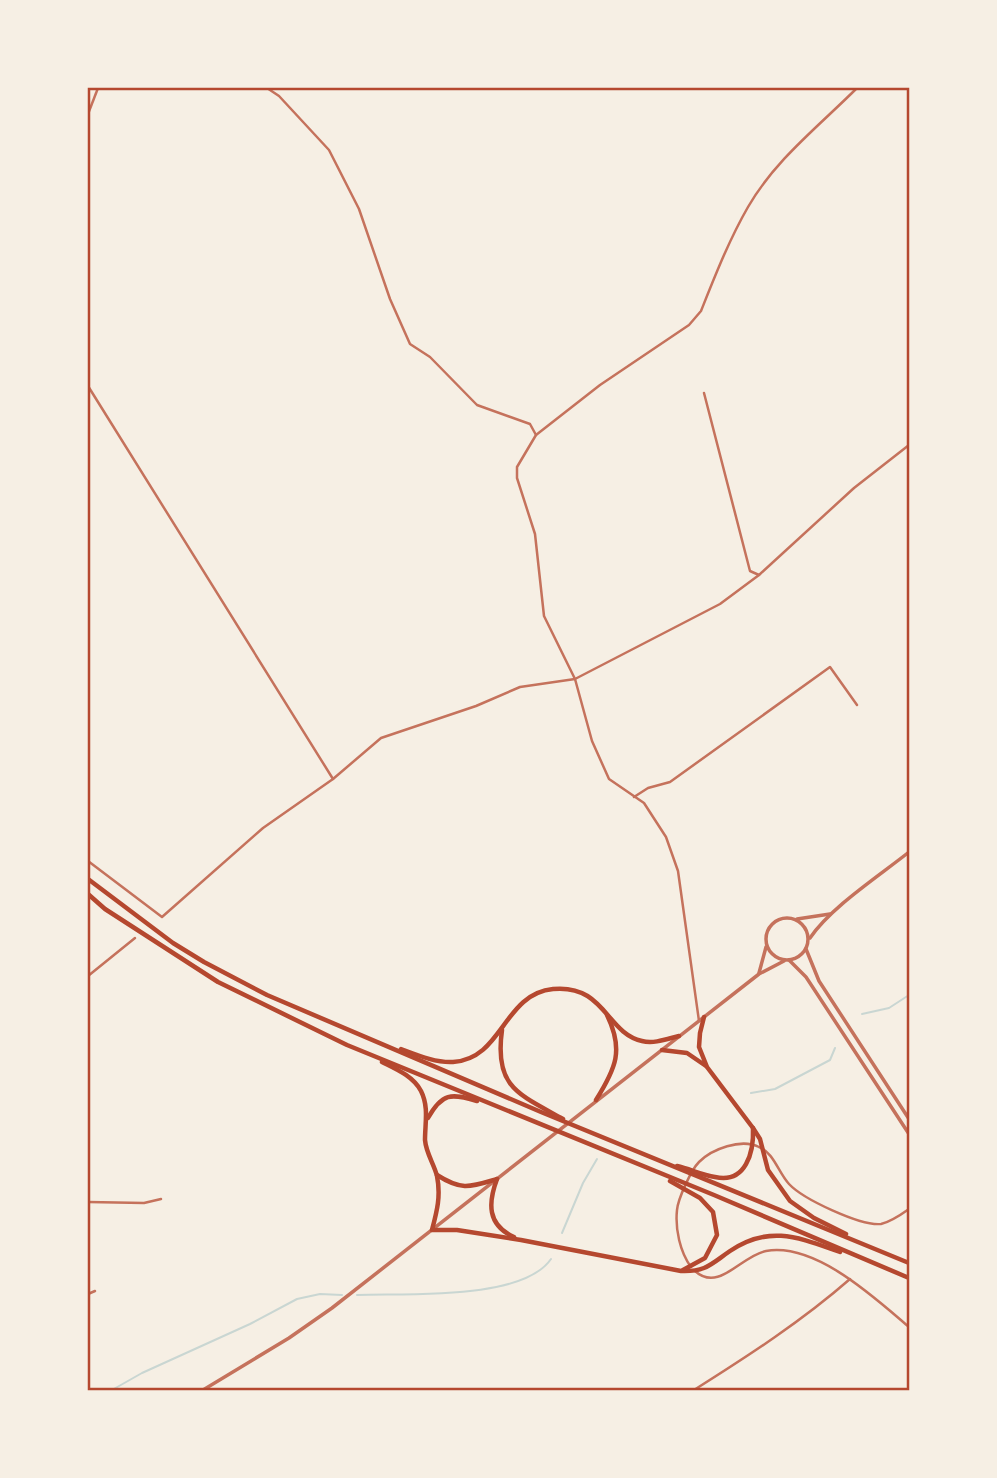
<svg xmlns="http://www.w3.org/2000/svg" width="997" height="1478" font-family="'Noto Sans',sans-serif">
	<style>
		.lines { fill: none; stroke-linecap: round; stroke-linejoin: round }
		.stream { stroke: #c9d6d2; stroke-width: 2 }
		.minor { stroke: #c5725c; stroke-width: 2.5 }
		.tertiary { stroke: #c5725c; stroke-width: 3.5 }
		.trunk { stroke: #b5482f; stroke-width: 4.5 }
		.neatline { fill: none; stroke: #b5482f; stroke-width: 2.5 }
	</style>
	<rect width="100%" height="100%" fill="#f6efe4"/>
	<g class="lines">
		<!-- stream -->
		<g class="stream">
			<polyline points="862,1014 889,1008 909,995"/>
			<polyline points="751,1093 775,1089 830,1060 835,1048"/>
			<polyline points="562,1233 583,1183 597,1159"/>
			<path d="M357 1295C405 1293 522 1301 551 1259"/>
			<polyline points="112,1390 142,1373 250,1324 297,1299 320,1294 342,1295"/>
		</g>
		<!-- minor -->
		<g class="minor">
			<polyline points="267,88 279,96 329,150 359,209 390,299 410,344 430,357 477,405 530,424 536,435"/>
			<polyline points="88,114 98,88"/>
			<polyline points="88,386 333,779"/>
			<polyline points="704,393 750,571 759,575"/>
			<polyline points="634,797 648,788 670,782 830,667 857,705"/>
			<polyline points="88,861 162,917 263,828 333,779 381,738 476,706 520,687 575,679 720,604 759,575 854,488 909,445"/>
			<polyline points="88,976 135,938"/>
			<path d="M699 1021 678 871 666 837 644 803 609 779 592 741 575 679 544 616 535 534 517 478V467L536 435 600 385 689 325 701 311C715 276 729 240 748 207 775 160 819 126 857 88"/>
			<polyline points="88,1202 144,1203 161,1199"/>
			<path d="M691 1267C680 1252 675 1229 677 1210 678 1199 691 1170 699 1162 712 1149 741 1138 759 1147 774 1153 778 1172 789 1184 803 1199 860 1226 881 1224 890 1222 902 1214 909 1209"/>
			<path d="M695 1271C719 1293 742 1255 766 1251 815 1242 875 1298 909 1327"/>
			<polyline points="88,1294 95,1291"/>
			<path d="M694 1390C748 1356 802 1321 850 1279"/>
		</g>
		<!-- tertiary -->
		<g class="tertiary">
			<circle cx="787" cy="939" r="21"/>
			<polyline points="797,919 830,914"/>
			<path d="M810 938C831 907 879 876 909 852"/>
			<polyline points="806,949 819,981 909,1119"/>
			<polyline points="789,960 806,977 909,1134"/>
			<polyline points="759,973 766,947"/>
			<polyline points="203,1390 289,1338 332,1308 759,974 784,961"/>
		</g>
		<!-- trunk -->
		<g class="trunk">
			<polyline points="88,879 173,943 204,962 267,995 541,1112 909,1263"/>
			<polyline points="88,894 105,909 218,982 347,1045 714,1195 909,1278"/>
			<polyline points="704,1017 700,1033 699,1047 707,1067 753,1128 760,1139 768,1170 790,1201 814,1218 846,1234"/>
			<path d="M502 1030C494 1087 518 1094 563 1119"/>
			<path d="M401 1049C417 1055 436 1063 453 1062 503 1059 503 994 553 989 605 984 606 1033 642 1041 654 1044 667 1039 679 1036"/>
			<polyline points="662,1050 687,1053 706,1066"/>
			<path d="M382 1062C396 1069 413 1076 421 1091 429 1107 425 1123 425 1140 426 1153 434 1164 437 1176 441 1196 437 1211 432 1230H457L521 1240 681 1271C706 1272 711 1264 730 1251 770 1224 800 1238 840 1252"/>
			<path d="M596 1100C616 1068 624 1050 607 1015"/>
			<path d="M428 1118C442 1093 451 1093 477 1101"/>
			<path d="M677 1166C690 1169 702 1175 715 1177 746 1184 754 1152 753 1128"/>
			<path d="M437 1175C462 1191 470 1187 497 1179"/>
			<path d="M497 1179C488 1203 487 1225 514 1237"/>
			<polyline points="670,1181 700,1198 713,1212 717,1235 705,1258 683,1270"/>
		</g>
	</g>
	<!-- border -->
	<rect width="997" height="1478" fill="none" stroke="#f6efe4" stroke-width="178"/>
	<rect x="89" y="89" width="819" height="1300" class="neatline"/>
</svg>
